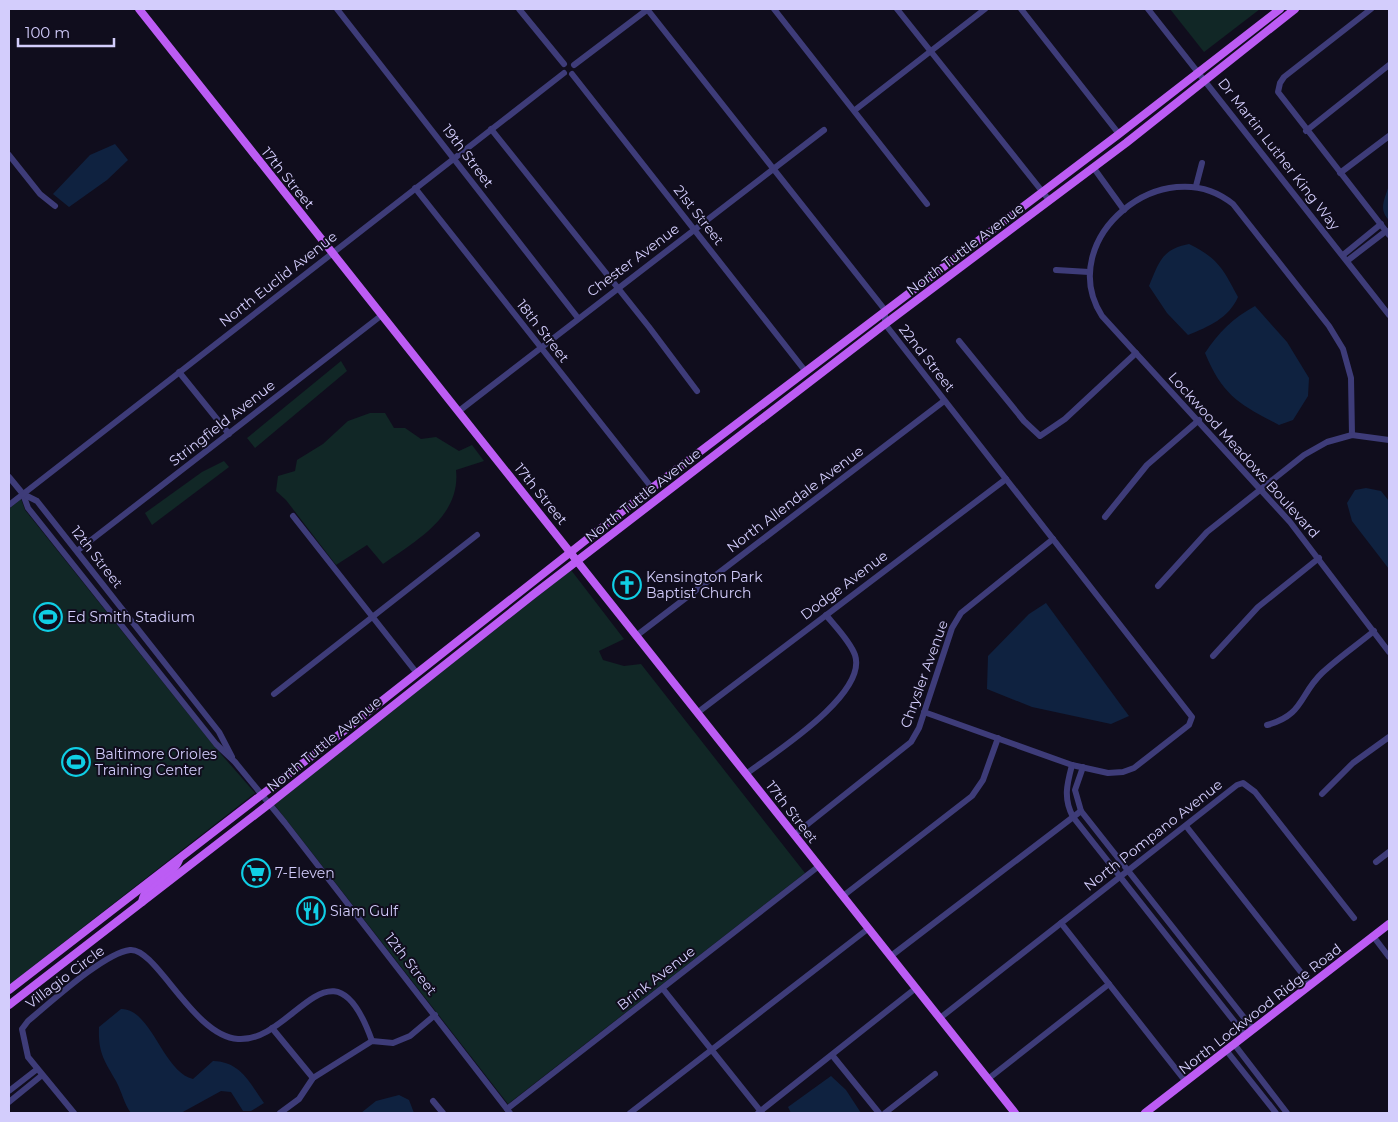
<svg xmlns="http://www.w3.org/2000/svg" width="1398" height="1122" font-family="Montserrat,sans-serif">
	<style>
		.green { fill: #112726 }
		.water { fill: #0f2240 }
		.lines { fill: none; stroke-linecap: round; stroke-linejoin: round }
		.minor { stroke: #3e3c79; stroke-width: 6 }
		.major { stroke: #bc5cf4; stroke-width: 8 }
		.labels { text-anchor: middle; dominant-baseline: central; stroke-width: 4; stroke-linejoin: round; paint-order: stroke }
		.street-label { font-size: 14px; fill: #d3cdfc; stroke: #100d1d }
		.poi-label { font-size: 14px; fill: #d3cdfc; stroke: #100d1d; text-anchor: start }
	</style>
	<rect width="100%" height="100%" fill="#100d1d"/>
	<!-- green -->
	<g class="green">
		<polygon points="1170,9 1260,9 1204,52"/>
		<polygon points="341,361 347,371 255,448 247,438"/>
		<path d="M370 413H385L394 428H405L421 439 436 437 459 451 472 445 484 461 456 470C461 516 417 540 383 564L367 545 336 565 286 500 276 491 278 476 295 471 297 460 323 444 348 421Z"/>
		<polygon points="224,461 229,467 152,525 145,513 202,472"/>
		<polygon points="21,499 25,510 214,746 255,793 9,985 9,509"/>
		<polygon points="571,570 624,639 599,651 603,660 624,666 641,664 805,873 508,1104 274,804"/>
	</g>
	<!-- water -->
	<g class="water">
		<polygon points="115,144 128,160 107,180 69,207 53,194 90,155"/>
		<path d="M1389 185V220C1378 209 1385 199 1389 185Z"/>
		<path d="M1189 244C1219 259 1223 269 1238 297 1229 318 1208 327 1188 335L1167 313 1149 286C1159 262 1162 249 1189 244Z"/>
		<path d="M1255 306 1287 342 1309 378 1308 396 1293 420 1279 425C1239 404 1223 396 1205 353 1218 333 1233 318 1255 306Z"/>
		<polygon points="1366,488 1381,491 1389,501 1389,569 1352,521 1347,503 1355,490"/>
		<polygon points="1046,603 1129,716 1111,724 1032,707 987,689 988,656 1029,614"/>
		<path d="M121 1009C151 1008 163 1072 193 1079L213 1061C241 1062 249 1082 264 1103L251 1111H243L231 1092 221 1091 181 1113H131C124 1104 122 1092 116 1081 104 1060 98 1053 99 1027Z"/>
		<polygon points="831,1076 846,1090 861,1113 791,1113 788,1107"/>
		<polygon points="399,1095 409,1100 414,1113 361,1113 376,1101"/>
	</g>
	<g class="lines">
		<!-- minor -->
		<g class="minor">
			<polyline points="337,9 578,318"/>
			<polyline points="519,9 564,64"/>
			<polyline points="647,9 885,310 885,324 1192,717 1189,725 1134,768 1123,772 1108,773 1072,765 924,712"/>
			<polyline points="774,9 927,204"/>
			<polyline points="897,9 1049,200"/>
			<polyline points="1021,9 1119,134"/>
			<polyline points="1148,9 1389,315"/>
			<polyline points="1371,9 1284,77 1280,83 1278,92 1389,235"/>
			<polyline points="574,65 648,9"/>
			<polyline points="572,74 806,372"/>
			<polyline points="855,110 985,9"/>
			<polyline points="491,129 649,327 697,391"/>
			<polyline points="1306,131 1389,65"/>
			<polyline points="9,155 40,194 55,206"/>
			<polyline points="1093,167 1124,210"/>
			<polyline points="1340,173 1389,136"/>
			<polyline points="1196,186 1202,163"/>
			<polyline points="415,188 652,488"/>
			<polyline points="1343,255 1381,224"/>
			<polyline points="1347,261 1386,231"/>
			<polyline points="1056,270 1089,272"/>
			<polyline points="959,341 1024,421 1040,436 1065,419 1136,353"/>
			<polyline points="179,372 229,434"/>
			<polyline points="459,411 824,130"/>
			<path d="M1352 435 1351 378 1343 349 1329 326 1233 204C1164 148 1053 239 1102 316L1290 522 1389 652"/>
			<polyline points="9,477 23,494 28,508 216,744 235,762 285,823 510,1113"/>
			<polyline points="23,494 37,501 219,732 232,757"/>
			<polyline points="9,505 564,73"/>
			<polyline points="293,516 416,672"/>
			<polyline points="1105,517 1147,465 1199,420"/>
			<polyline points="77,551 382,315"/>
			<polyline points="1158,586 1207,532 1304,455 1327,442 1352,435 1389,440"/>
			<polyline points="636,636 944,401"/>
			<polyline points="1213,656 1258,607 1319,558"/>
			<polyline points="274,694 477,535"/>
			<polyline points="697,713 1006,479"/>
			<path d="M1267 725C1304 715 1299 695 1322 673 1338 658 1357 645 1374 631"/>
			<path d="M1072 765C1067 784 1063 798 1073 817L1245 1035"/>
			<polyline points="1083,767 1075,790 1081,811 1253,1029"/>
			<path d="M746 774C774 753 868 694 855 655 850 641 835 626 826 615"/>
			<polyline points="1322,794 1353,763 1389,737"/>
			<polyline points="1186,826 1311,985"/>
			<polyline points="794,835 911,742 919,728 952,628 961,613 1053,539"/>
			<polyline points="1376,862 1389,852"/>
			<polyline points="843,896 972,796 983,780 998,738"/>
			<polyline points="1061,923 1186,1082"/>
			<polyline points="1373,936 1389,957"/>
			<polyline points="891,956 1081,811"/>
			<polyline points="663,989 762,1113"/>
			<polyline points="940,1018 1237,785 1243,783 1255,792 1354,918"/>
			<polyline points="272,1028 313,1078"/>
			<polyline points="1234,1044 1287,1113"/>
			<polyline points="1226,1050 1276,1113"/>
			<polyline points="832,1055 879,1113"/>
			<polyline points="988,1079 1109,984"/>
			<polyline points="9,1091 36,1070"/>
			<polyline points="433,1101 443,1113"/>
			<polyline points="9,1102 41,1076"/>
			<polyline points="507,1109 819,866"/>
			<path d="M74 1113 28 1057 22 1029 28 1021C50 1003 104 953 130 950 156 947 193 1036 238 1039 294 1043 332 928 372 1041"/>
			<polyline points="280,1113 299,1099 313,1078 372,1041 393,1043 410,1036 435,1015"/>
			<polyline points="630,1113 869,928"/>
			<polyline points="758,1113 916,988"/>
			<polyline points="885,1113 935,1074"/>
		</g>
		<!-- major -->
		<g class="major">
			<polyline points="139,9 1015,1113"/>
			<path d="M142 902C145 882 172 878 179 860"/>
			<polyline points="9,990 317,752 652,488 1119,134 1280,9"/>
			<polyline points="9,1005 269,804 534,594 885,324 1126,143 1295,9"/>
			<polyline points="1145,1113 1389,924"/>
		</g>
	</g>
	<!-- icons -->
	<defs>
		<symbol id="church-ring" viewBox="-11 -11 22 22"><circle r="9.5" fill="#100d1d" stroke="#10cee5" stroke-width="1.5"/><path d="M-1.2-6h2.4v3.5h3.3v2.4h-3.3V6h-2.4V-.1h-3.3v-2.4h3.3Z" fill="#10cee5"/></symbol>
		<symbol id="stadium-ring" viewBox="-11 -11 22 22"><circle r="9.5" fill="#100d1d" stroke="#10cee5" stroke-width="1.5"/><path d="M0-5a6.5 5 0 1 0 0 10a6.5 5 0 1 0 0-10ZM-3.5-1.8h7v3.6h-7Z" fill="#10cee5"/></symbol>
		<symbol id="supermarket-ring" viewBox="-11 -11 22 22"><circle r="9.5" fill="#100d1d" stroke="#10cee5" stroke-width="1.5"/><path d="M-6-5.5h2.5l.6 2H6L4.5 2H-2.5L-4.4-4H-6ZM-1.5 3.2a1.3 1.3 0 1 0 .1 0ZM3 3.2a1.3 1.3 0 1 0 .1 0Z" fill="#10cee5"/></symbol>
		<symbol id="restaurant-ring" viewBox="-11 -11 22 22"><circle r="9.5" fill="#100d1d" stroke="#10cee5" stroke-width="1.5"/><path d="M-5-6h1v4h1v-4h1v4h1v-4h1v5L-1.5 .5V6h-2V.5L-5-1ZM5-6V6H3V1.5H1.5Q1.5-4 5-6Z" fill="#10cee5"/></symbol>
	</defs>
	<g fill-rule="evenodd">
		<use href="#church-ring" x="611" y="569" width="32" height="32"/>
		<use href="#stadium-ring" x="32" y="601" width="32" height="32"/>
		<use href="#stadium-ring" x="60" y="746" width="32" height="32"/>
		<use href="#supermarket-ring" x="240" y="857" width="32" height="32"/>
		<use href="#restaurant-ring" x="295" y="895" width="32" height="32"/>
	</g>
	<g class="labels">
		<!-- street labels -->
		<g class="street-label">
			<text transform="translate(1279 154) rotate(52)">Dr Martin Luther King Way</text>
			<text transform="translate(468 156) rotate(53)">19th Street</text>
			<text transform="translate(288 178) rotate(51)">17th Street</text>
			<text transform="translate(699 215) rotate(52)">21st Street</text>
			<text transform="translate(965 249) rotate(-37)">North Tuttle Avenue</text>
			<text transform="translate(633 260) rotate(-37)">Chester Avenue</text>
			<text transform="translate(278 279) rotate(-38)">North Euclid Avenue</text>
			<text transform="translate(543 331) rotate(52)">18th Street</text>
			<text transform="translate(927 358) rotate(52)">22nd Street</text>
			<text transform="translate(222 423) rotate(-38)">Stringfield Avenue</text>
			<text transform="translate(1244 455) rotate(48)">Lockwood Meadows Boulevard</text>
			<text transform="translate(541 494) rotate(51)">17th Street</text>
			<text transform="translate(643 495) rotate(-38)">North Tuttle Avenue</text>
			<text transform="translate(795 499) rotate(-37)">North Allendale Avenue</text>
			<text transform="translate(97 557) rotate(52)">12th Street</text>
			<text transform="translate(844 585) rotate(-37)">Dodge Avenue</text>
			<text transform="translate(924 674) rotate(-70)">Chrysler Avenue</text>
			<text transform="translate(324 744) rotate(-39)">North Tuttle Avenue</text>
			<text transform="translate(792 812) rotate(52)">17th Street</text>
			<text transform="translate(1153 835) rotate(-38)">North Pompano Avenue</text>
			<text transform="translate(411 964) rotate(52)">12th Street</text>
			<text transform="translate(65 977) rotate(-37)">Villagio Circle</text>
			<text transform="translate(656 978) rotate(-38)">Brink Avenue</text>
			<text transform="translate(1260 1009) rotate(-38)">North Lockwood Ridge Road</text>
		</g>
		<!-- poi labels -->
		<g class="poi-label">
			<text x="646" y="577">Kensington Park<tspan x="646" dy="16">Baptist Church</tspan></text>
			<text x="67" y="617">Ed Smith Stadium</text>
			<text x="95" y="754">Baltimore Orioles<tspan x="95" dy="16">Training Center</tspan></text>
			<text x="275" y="873">7-Eleven</text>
			<text x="330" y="911">Siam Gulf</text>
		</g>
	</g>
	<!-- border -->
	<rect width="1398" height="1122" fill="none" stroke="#d3cdfc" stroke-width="20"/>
	<!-- scale -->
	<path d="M18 38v8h96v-8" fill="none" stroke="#d3cdfc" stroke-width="2.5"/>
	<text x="25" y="38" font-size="15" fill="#d3cdfc" stroke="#100d1d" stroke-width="4" paint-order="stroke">100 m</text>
</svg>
